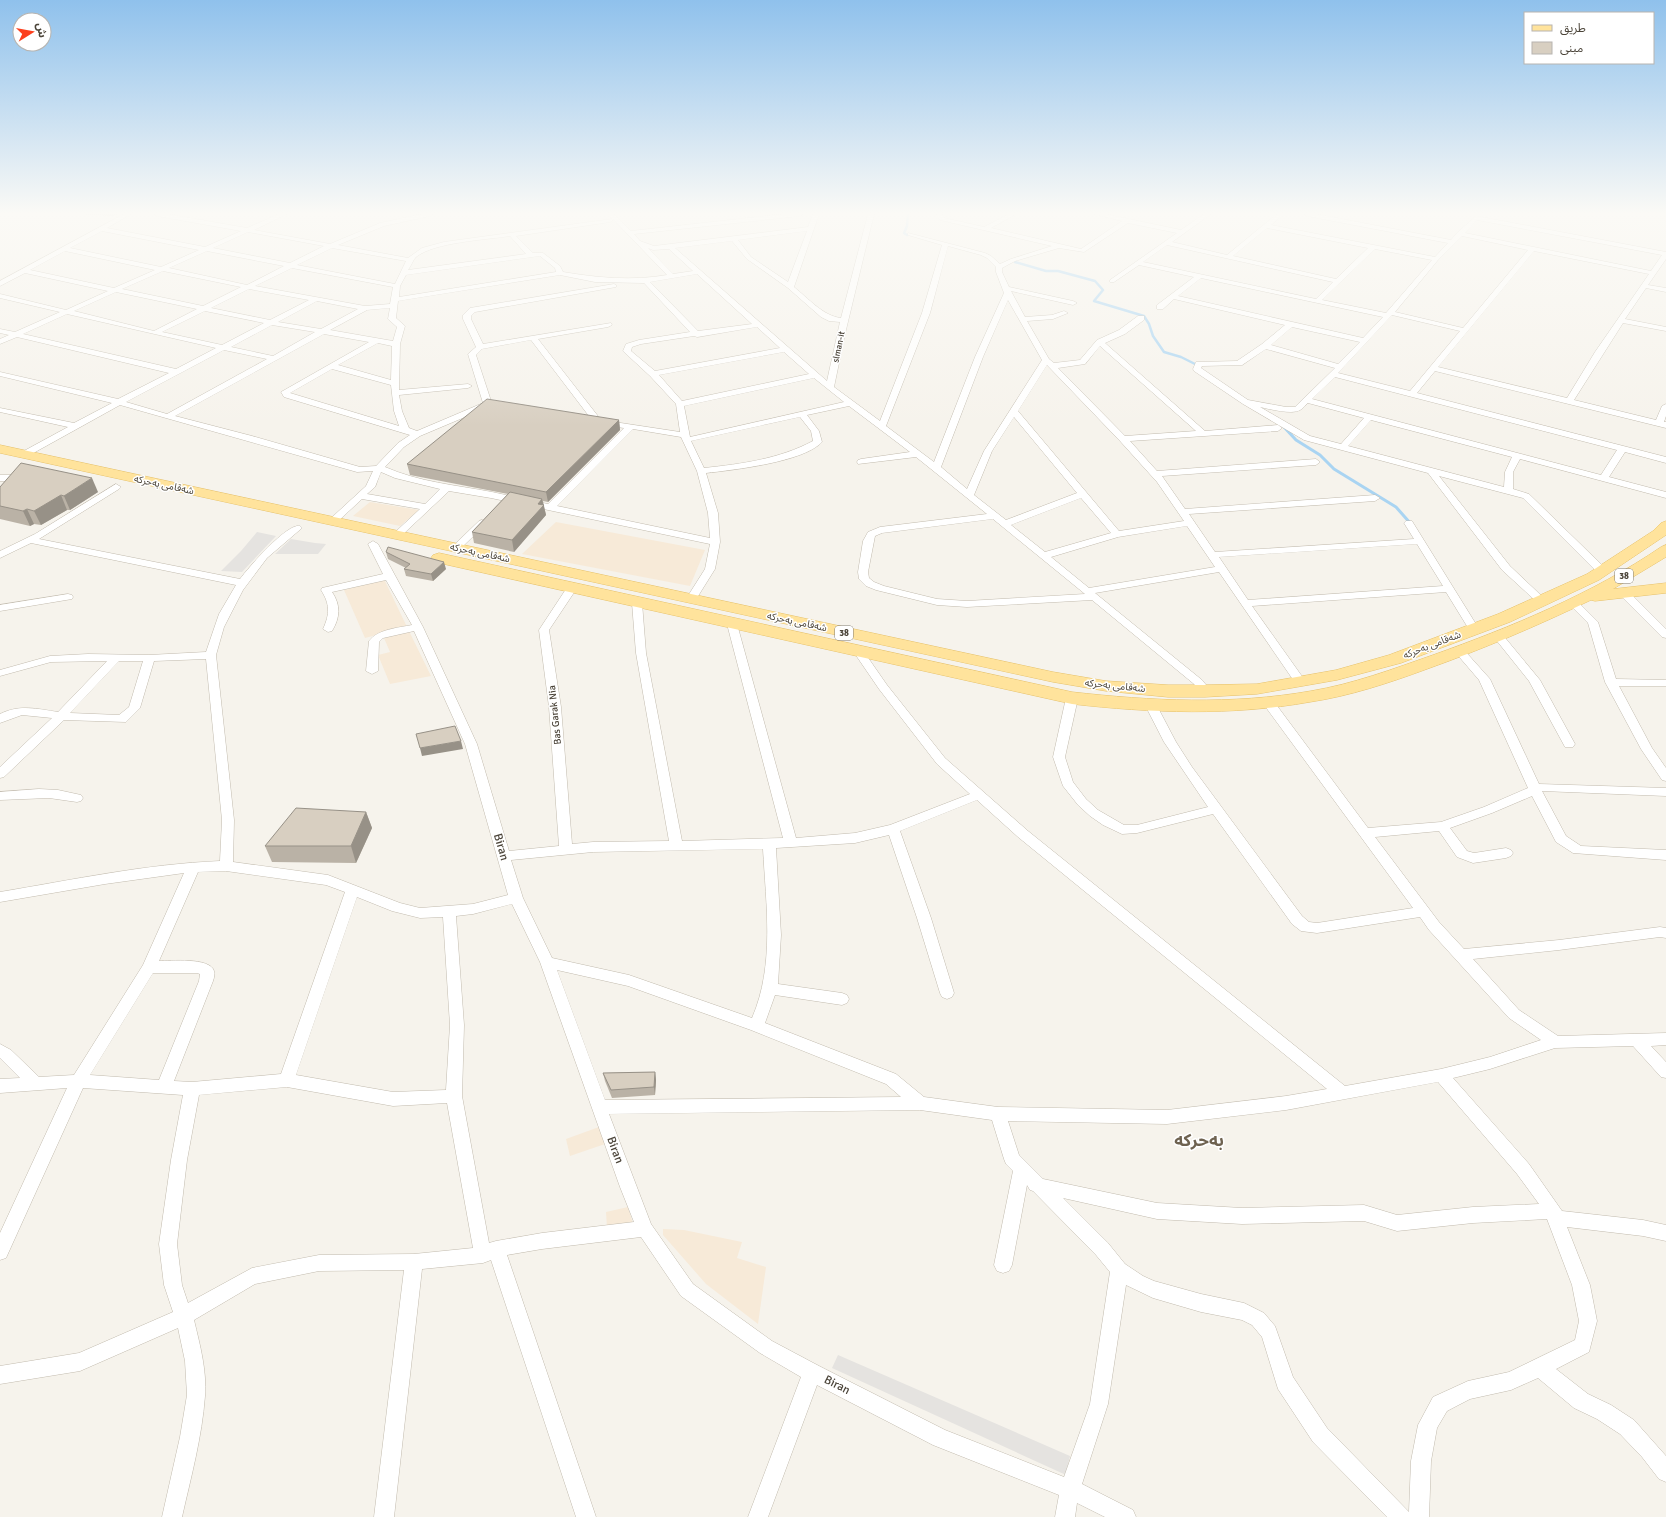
<svg xmlns="http://www.w3.org/2000/svg" width="1666" height="1517" font-family="Signika,'Noto Sans Arabic',sans-serif">
	<style>
		.commercial { fill: #f7ead8 }
		.parking { fill: #e5e3e0 }
		.lines { fill: none; stroke-linecap: round; stroke-linejoin: round }
		.stream-far1 { stroke: #a9d4f2; stroke-width: 2.5 }
		.stream { stroke: #a9d4f2; stroke-width: 3 }
		.minor-casing { stroke: #c2bbae; stroke-width: 1 }
		.primary-casing { stroke: #e6c16a; stroke-width: 1 }
		.minor { fill: #fff; fill-rule: evenodd }
		.primary { fill: #ffe39c; fill-rule: evenodd }
		.wall { fill: #bab2a6 }
		.shaded-wall { fill: #979187 }
		.building { fill: #d8cfc1; stroke: #979187 }
		.labels { text-anchor: middle; dominant-baseline: central; stroke-width: 3; stroke-linejoin: round; paint-order: stroke }
		.far-street-label { font-size: 9px; fill: #4b4439; stroke: #fff }
		.shield { fill: #fff; stroke: #817c74; stroke-width: 1 }
		.shield-label { font-size: 9px; font-weight: bold; fill: #4b4439 }
		.street-label { font-size: 10px; fill: #4b4439; stroke: #fff }
		.near-street-label { font-size: 12px; fill: #4b4439; stroke: #fff }
		.near-district-label { font-size: 17px; font-weight: bold; fill: #6e6250; stroke: #fff }
	</style>
	<rect width="100%" height="100%" fill="#f6f3ec"/>
	<!-- commercial -->
	<g class="commercial">
		<polygon points="370,502 419,510 400,526 353,516"/>
		<polygon points="556,522 705,550 690,586 522,554"/>
		<polygon points="384,579 407,627 365,638 344,590"/>
		<polygon points="409,631 431,676 390,684 378,655 390,652 384,638"/>
		<polygon points="599,1127 605,1144 570,1156 566,1139"/>
		<polygon points="628,1207 633,1224 607,1228 606,1212"/>
		<polygon points="663,1229 684,1230 742,1242 737,1258 766,1267 758,1324 706,1284 663,1235"/>
	</g>
	<!-- parking -->
	<g class="parking">
		<polygon points="257,532 276,536 242,572 221,571 241,551"/>
		<polygon points="291,539 315,543 326,544 318,554 275,554"/>
		<polygon points="838,1355 1070,1456 1066,1475 832,1368"/>
	</g>
	<g class="lines">
		<!-- stream-far1 -->
		<g class="stream-far1">
			<polyline points="907,235 904,233 907,226 908,214"/>
			<polyline points="1015,262 1046,271 1058,271 1095,281 1103,290 1094,301 1144,316 1149,324 1153,336 1164,352 1181,357 1199,366"/>
		</g>
		<!-- stream -->
		<polyline class="stream" points="1284,427 1296,440 1320,455 1334,469 1396,507 1411,524"/>
		<defs>
			<g id="minor">
				<path d="M124 214H131L107 228 205 247 241 231 157 216 154 214H167L247 228 279 214H287L254 230 330 244 380 223 422 214H433L430 216 384 226 338 245 408 258 422 248 444 242 612 219 608 214H614L631 231 784 214H803L800 216 634 234 640 241 654 246 808 227 813 214H819L794 287C808 298 823 316 841 318L868 214H874L845 334 834 387 880 421 922 313 942 245 908 235V233L985 253 991 256 1000 264 1011 259 1052 246 940 220 936 214H942L944 218 984 227 1009 214H1016L991 228 1081 249 1122 221 1094 214H1105L1181 230 1204 214H1211L1172 242 1227 255 1277 214H1284L1271 225 1435 257 1448 243 1307 216 1304 214H1316L1451 240 1457 233 1476 216 1666 252V259L1648 285 1666 288V292L1646 288 1625 319 1666 327V331L1623 323 1574 400 1656 420 1662 406 1666 404V416L1664 422H1666V428L1435 371 1417 393 1666 457V463L1625 452 1609 477 1666 492V498L1520 459 1513 472V489L1529 494 1606 569 1607 571 1606 573H1598L1523 498 1439 476 1510 566 1547 601 1546 603H1538L1502 570 1428 473 1304 440 1243 404 1194 371 1193 369 1196 362H1199L1237 361 1262 344 1285 325 1174 299 1163 309H1157V305L1194 277 1139 265 1114 282H1110V280L1177 233 1128 223 1084 252 1059 248 1015 261 1002 268V272L1009 287 1073 301 1077 303 1073 305 1011 291 1025 317 1052 315 1064 311 1068 313 1053 319 1027 321 1049 359 1054 363 1080 360 1097 340 1119 330 1138 316H1144V320L1125 334 1105 343 1205 431 1278 425 1282 428 1278 431 1130 441 1157 471 1316 459 1320 462 1316 465 1162 476 1185 509 1375 495 1380 498 1375 501 1189 514 1215 552 1414 539 1404 523 1406 521H1412L1479 629 1478 631H1470L1446 592 1252 606 1306 682 1304 684H1296L1219 572 1095 593 1202 680 1211 691 1209 693C1201 696 1199 690 1194 684L1092 600 967 607 937 605 876 590 866 586 859 579 858 572 863 541 868 532 880 527 987 514 916 457 858 464 857 462 858 460 861 459 910 452 849 406 807 415 819 431 822 442C804 462 733 470 706 473L718 513 720 542 715 569 695 601 691 602 686 599 705 569 710 544 491 498 449 491 399 538H393L391 536 420 509 362 499 335 524H329L327 522 329 520 366 486 373 471 357 472 120 405 28 456H22L21 454 22 452 68 427 0 412V408L74 423 112 403 0 376V372L118 399 169 373 17 337 0 344V339L9 335 0 333V329L15 332 60 312 0 298V294L66 310 108 291 25 273 0 286V281ZM613 219 667 275C632 281 598 278 563 272L560 266 543 253H533L516 236 610 222 612 221ZM1477 220 1662 255 1651 271 1465 233ZM1267 228 1368 248 1336 279 1233 256ZM102 231 199 250 161 267 70 248ZM807 231 788 282 751 257 738 240ZM248 232 324 246 290 263 213 248ZM510 236 526 254 408 270C411 266 413 260 416 257 435 242 485 240 510 236ZM1462 236 1528 250 1463 328 1395 312 1438 260ZM732 241 747 259 788 288 821 317 829 321 840 322 827 381 675 248ZM1167 245 1333 282 1316 299 1143 262ZM948 246 981 255 987 258 996 267V272L1004 293 975 357 934 462 886 426 930 313ZM332 248 406 261 395 284 297 265ZM648 248 653 250 669 249 693 271 673 274ZM1375 249 1432 260 1386 313 1322 300ZM65 251 155 270 114 288 30 270ZM207 251 284 266 247 285 169 268ZM1534 251 1649 274 1595 352 1567 398 1438 367ZM540 256 555 268 556 272 399 297 400 286 406 275ZM292 268 393 287 390 304 365 306 255 286ZM163 271 241 287 203 306 122 289ZM697 274 752 324 698 331 650 282ZM560 275 595 282 644 283 690 332 639 340 626 344 623 351 650 376 676 404 680 432 601 420 538 339 608 327 612 325 611 323 483 344 471 319V316L475 312 616 287V285L614 284 470 308 463 315V319L476 347 468 354 483 403 417 431 409 428 402 411 399 395 468 388 472 386 468 384 399 390 400 344 405 326 396 318 398 301ZM1201 278 1383 317 1363 338 1178 296ZM249 289 309 300 270 320 211 308ZM116 292 197 309 154 331 74 311ZM1008 300 1042 360 984 451 967 489 941 467 983 357ZM317 301 358 309 321 329 278 322ZM390 308 388 319 397 327 393 341 330 330 367 310ZM205 311 264 323 222 345 162 332ZM67 314 216 348 176 369 23 334ZM1392 315 1460 331 1410 391 1338 373ZM272 325 315 332 273 356 231 347ZM757 327 780 348 655 371 631 351 632 347 641 344 694 336 697 337ZM1292 327 1360 342 1338 364 1271 345ZM324 334 369 342 281 392 284 397 410 435 398 443 376 466 360 467 252 436 175 416ZM531 340 595 424 624 428 548 504C529 500 511 496 492 492 455 485 419 482 385 467L404 447 420 436 491 406 492 404 476 355 482 349ZM378 343 392 346 391 380 338 365ZM1100 346 1196 431 1125 436 1058 368 1085 364ZM1266 349 1335 368 1295 407H1286L1248 400 1201 368 1202 366 1242 365ZM224 350 267 359 167 414 126 402ZM784 352 809 374 682 401 659 375ZM1047 365 1120 441 1157 482 1184 521 1119 531 1018 411ZM332 369 391 385 394 411 399 426 290 393ZM1335 377 1617 450 1601 475 1312 399ZM814 378 844 402 690 437 684 406ZM1308 403 1364 418 1341 444 1310 436 1260 407C1269 409 1293 415 1300 410 1303 409 1305 405 1308 403ZM800 417 811 431 813 441C779 459 742 464 704 468L691 441ZM1014 417 1077 493 1006 520 974 495 992 451ZM1371 420 1512 457 1505 472 1504 487 1348 446ZM633 429 681 437 697 471 708 513 710 538 557 506ZM381 472 395 478 440 489 425 504 367 494 375 487ZM1081 498 1111 533 1045 552 1011 525ZM993 519 1085 594 967 601 937 599 884 586 874 582 869 578 868 572 875 536 882 533ZM1187 526 1215 567 1089 588 1051 557 1118 537ZM1417 544 1443 586 1248 600 1219 557Z"/>
				<polygon points="0,475 13,475 17,478 13,481 0,481"/>
				<path d="M116 484 121 487 119 489 39 539 240 579C248 568 287 523 300 526L302 528 267 558 243 590 224 627 216 655 234 820 233 862 328 875 400 903 420 908 473 904 508 895 465 744 414 631 383 638 379 642 378 671 372 674 366 671 369 641C378 629 398 628 412 625L386 580 332 592C341 605 340 618 332 631L328 632 323 629C330 614 330 604 321 590L322 588 383 574 368 544 373 541 378 544 423 627 477 744 509 851 559 846 549 707 539 630 568 586H576L577 588 549 630 561 707 572 844 593 842 669 841 636 653 632 603 637 600 642 603 646 653 682 841 783 838 727 624 732 621 737 624 796 838 855 833 890 825 970 794 937 764 879 689 853 651 854 649H862L887 685 945 758 1028 831 1345 1086 1441 1069 1490 1057 1541 1040 1509 1018 1429 930 1420 917 1317 933 1301 931 1292 924 1213 814 1137 833 1122 834 1103 825 1090 816 1078 805 1063 786 1053 757 1066 698 1068 696H1076L1078 698 1065 757 1073 782 1086 799 1098 810 1124 825H1137L1208 807 1164 742 1145 705 1147 702H1155L1176 742 1192 767 1302 916 1309 922 1317 923 1413 908 1262 702 1264 699H1272L1368 828 1441 822 1484 807 1528 788 1479 680 1455 652 1460 649 1464 650 1490 679 1539 784 1666 788V796L1542 791 1566 836 1581 846 1666 850V860L1573 853 1556 842 1532 796 1492 813 1450 828 1467 851 1474 853 1506 848 1511 850 1513 853 1511 856 1506 858 1473 863 1457 857 1439 831 1375 837 1439 922 1464 949 1559 940 1660 927 1666 928V938L1660 937 1559 950 1473 959 1519 1010 1558 1036 1666 1033V1045L1651 1046 1666 1062V1078L1661 1077 1633 1046 1555 1048 1490 1069 1453 1078 1529 1164 1562 1211 1643 1220 1666 1225V1241L1643 1236 1567 1227 1590 1285 1597 1321 1589 1352 1556 1369 1588 1394 1611 1405 1634 1420 1666 1456V1482L1659 1479 1642 1457 1620 1434 1597 1419 1574 1408 1538 1378 1511 1390 1470 1399 1447 1411 1437 1428 1431 1461 1429 1517H1387L1313 1442 1278 1389 1262 1337 1252 1325 1242 1320 1201 1312 1153 1298 1126 1285 1108 1404 1082 1484 1133 1510 1136 1517H1105L1077 1503 1075 1517H1055L1059 1495 933 1445 817 1385 768 1517H748L801 1377 760 1353 681 1296 641 1237 542 1249 507 1255 596 1517H576L491 1260 483 1263 422 1269 394 1517H374L404 1270 319 1271 255 1284 194 1320C200 1345 207 1371 205 1396 202 1437 191 1477 182 1517H162L180 1437 187 1395 185 1361 178 1328 80 1371 0 1384V1366L79 1353 173 1312 164 1285 159 1244 171 1160 183 1095 83 1088 6 1258 0 1260V1233L67 1088 0 1093V1079L20 1078 0 1058V1044L11 1050 39 1077 74 1075 143 965 184 873 105 884 0 902V892C72 880 146 864 220 861L222 820 206 659 154 661 140 708 126 722 64 720 4 777 0 778V767L52 718 22 715 0 723V714C20 704 37 709 58 712L107 661 51 662 0 676V670L50 656 88 654 149 655 206 652 219 614 236 585 31 543 0 558V551L35 534ZM119 661H143L129 707 119 715 70 713ZM977 800 1018 837 1327 1089 1286 1096 1167 1110 998 1107 924 1097 896 1074 765 1023 775 995 842 1005 847 1003 849 999 847 995 842 993 778 984 781 935 776 848 855 843 889 835 917 918 940 993 942 997 947 999 952 997 954 993 931 918 900 831ZM763 849C766 905 775 965 752 1018L629 975 552 958 523 898 511 860 593 852ZM226 871 326 885 345 892 281 1074 192 1082 174 1081 213 981C214 978 215 974 214 971 210 957 170 961 159 961L198 872ZM357 897 392 911 420 918 443 917 450 1025 446 1090 393 1092 296 1075ZM512 904 540 962 620 1187 634 1222 542 1233 496 1241 489 1243 462 1096 464 1025 456 916 473 914ZM557 970 628 986 751 1030 886 1084 901 1097 605 1100ZM153 973H197L200 974 199 981 159 1080 90 1075ZM1438 1082 1517 1174 1539 1204 1473 1207 1397 1215 1364 1205 1242 1208 1157 1203 1043 1179 1019 1155 1008 1121 1167 1124 1286 1110ZM287 1087 393 1106 447 1103 473 1248 414 1254 319 1255 252 1268 188 1303 182 1285 177 1244 187 1160 199 1095ZM920 1110 992 1120 1004 1159 1006 1164 1013 1171 994 1265 997 1271 1003 1273 1009 1271 1012 1265 1027 1185 1030 1190 1033 1191 1096 1255 1110 1272 1090 1404 1064 1477 945 1430 819 1366 772 1341 693 1284 651 1224 609 1114ZM1063 1198 1157 1219 1242 1224 1364 1221 1397 1231 1473 1223 1547 1219 1572 1285 1579 1321 1575 1340 1509 1372 1468 1381 1433 1397 1418 1425 1411 1461 1409 1512 1327 1428 1293 1377 1275 1326 1264 1313 1244 1303 1201 1294 1154 1281 1143 1276 1125 1264 1108 1243Z"/>
				<polygon points="482,520 485,521 487,523 485,525 459,550 453,550 451,548 453,546 479,521"/>
				<polygon points="1623,589 1627,590 1666,629 1666,638 1662,637 1619,594 1618,592"/>
				<polygon points="68,594 72,595 73,597 72,599 0,611 0,605"/>
				<polygon points="1572,599 1576,600 1598,622 1616,679 1666,680 1666,686 1619,686 1652,748 1666,768 1666,781 1662,780 1641,749 1605,682 1588,623 1567,602"/>
				<polygon points="1498,633 1502,634 1540,680 1575,744 1573,747 1565,747 1529,681 1493,636"/>
				<polygon points="39,789 58,790 81,795 83,798 81,801 77,802 49,798 0,800 0,792"/>
			</g>
			<g id="primary">
				<polygon points="0,445 1053,672 1106,681 1168,685 1205,685 1257,684 1336,670 1389,655 1498,614 1587,574 1653,531 1661,523 1666,521 1666,535 1599,580 1510,622 1401,663 1337,680 1257,694 1205,697 1168,697 1106,691 1053,682 0,453"/>
				<path d="M1666 545V557L1613 589 1666 583V593L1595 601 1591 600C1537 626 1483 649 1427 669 1389 683 1350 696 1310 702 1232 716 1151 713 1072 704L439 563 433 561 431 558 433 555 439 553 1072 692C1151 701 1232 705 1311 691 1353 684 1393 669 1433 655 1511 627 1592 594 1661 547Z"/>
			</g>
		</defs>
		<!-- minor casing -->
		<use href="#minor" class="minor-casing"/>
		<!-- primary casing -->
		<use href="#primary" class="primary-casing"/>
		<!-- minor -->
		<use href="#minor" class="minor"/>
		<!-- primary -->
		<use href="#primary" class="primary"/>
	</g>
	<!-- wall -->
	<g class="wall">
		<polygon points="83,214 117,214 112,216"/>
		<polygon points="619,420 620,430 548,502 543,501 546,515 514,552 474,543 472,532 508,494 410,475 407,464"/>
		<polygon points="0,487 98,492 70,510 67,510 41,525 34,524 30,526 0,519"/>
		<polygon points="386,552 446,569 433,581 406,576 404,569 406,568 388,559"/>
		<polygon points="366,812 372,828 356,863 272,862 265,846"/>
		<polygon points="655,1072 656,1080 655,1095 612,1098 605,1081 603,1073"/>
	</g>
	<!-- shaded-wall -->
	<g class="shaded-wall">
		<polygon points="111,214 117,214 112,216"/>
		<polygon points="619,420 620,430 548,502 546,492"/>
		<polygon points="92,478 98,492 70,510 64,496"/>
		<polygon points="61,495 67,510 41,525 34,511"/>
		<polygon points="542,499 546,515 514,552 512,540 538,504"/>
		<polygon points="27,509 34,524 30,526 23,511"/>
		<polygon points="444,562 446,569 433,581 431,574"/>
		<polygon points="461,741 463,749 422,756 420,748"/>
		<polygon points="366,812 372,828 356,863 351,846"/>
		<polygon points="655,1072 656,1080 655,1095 654,1087"/>
	</g>
	<!-- building -->
	<g class="building">
		<polygon points="487,399 619,420 546,492 407,464"/>
		<polygon points="21,463 92,478 64,496 61,495 34,511 27,509 23,511 0,506 0,487"/>
		<polygon points="510,492 542,499 538,504 544,505 512,540 472,532"/>
		<polygon points="388,547 444,562 431,574 404,569 410,564 386,552"/>
		<polygon points="455,726 461,741 420,748 416,734"/>
		<polygon points="296,808 366,812 351,846 265,846"/>
		<polygon points="655,1072 654,1087 611,1090 603,1073"/>
	</g>
	<!-- sky -->
	<linearGradient id="sky" x2="0" y2="1"><stop stop-color="#8fc1ec"/><stop offset="0.5" stop-color="#fbfaf6"/><stop offset="1" stop-color="#fbfaf6" stop-opacity="0"/></linearGradient>
	<rect width="1666" height="426" fill="url(#sky)"/>
	<g class="labels">
		<!-- far-street labels -->
		<g class="far-street-label">
			<text transform="translate(839 347) rotate(-78)">slman-it</text>
		</g>
		<!-- shield labels -->
		<g class="shield">
			<rect x="1615" y="569" width="18" height="14" rx="3"/>
			<rect x="835" y="626" width="18" height="14" rx="3"/>
		</g>
		<g class="shield-label">
			<text x="1624" y="576">38</text>
			<text x="844" y="633">38</text>
		</g>
		<!-- street labels -->
		<g class="street-label">
			<text transform="translate(164 485) rotate(12)">شەقامی بەحرکە</text>
			<text transform="translate(480 553) rotate(12)">شەقامی بەحرکە</text>
			<text transform="translate(797 622) rotate(12)">شەقامی بەحرکە</text>
			<text transform="translate(1432 645) rotate(-21)">شەقامی بەحرکە</text>
			<text transform="translate(1115 686) rotate(6)">شەقامی بەحرکە</text>
			<text transform="translate(555 715) rotate(-96)">Bas Garak Nia</text>
		</g>
		<!-- near-street labels -->
		<g class="near-street-label">
			<text transform="translate(501 847) rotate(74)">Biran</text>
			<text transform="translate(615 1150) rotate(70)">Biran</text>
			<text transform="translate(837 1385) rotate(27)">Biran</text>
		</g>
		<!-- near-district labels -->
		<g class="near-district-label">
			<text x="1199" y="1140">بەحرکە</text>
		</g>
	</g>
	<!-- legend -->
	<rect x="1524" y="12" width="130" height="52" fill="#ffffff" stroke="#b7b4b0"/>
	<rect x="1532" y="25" width="20" height="6" fill="#ffe39c" stroke="#b7b4b0"/>
	<text x="1560" y="32" font-size="12" fill="#4b4439">طريق</text>
	<rect x="1532" y="42" width="20" height="12" fill="#d8cfc1" stroke="#b7b4b0"/>
	<text x="1560" y="52" font-size="12" fill="#4b4439">مبنى</text>
	<!-- north arrow -->
	<g transform="translate(32 32) rotate(79)"><circle r="19" fill="#ffffff" stroke="#b7b4b0"/>
	<path d="M0-3L7 15L0 10L-7 15Z" fill="#fc3f1d"/>
	<text y="-6" font-size="11" font-weight="bold" text-anchor="middle" fill="#4b4439">ش</text>
	</g>
</svg>
